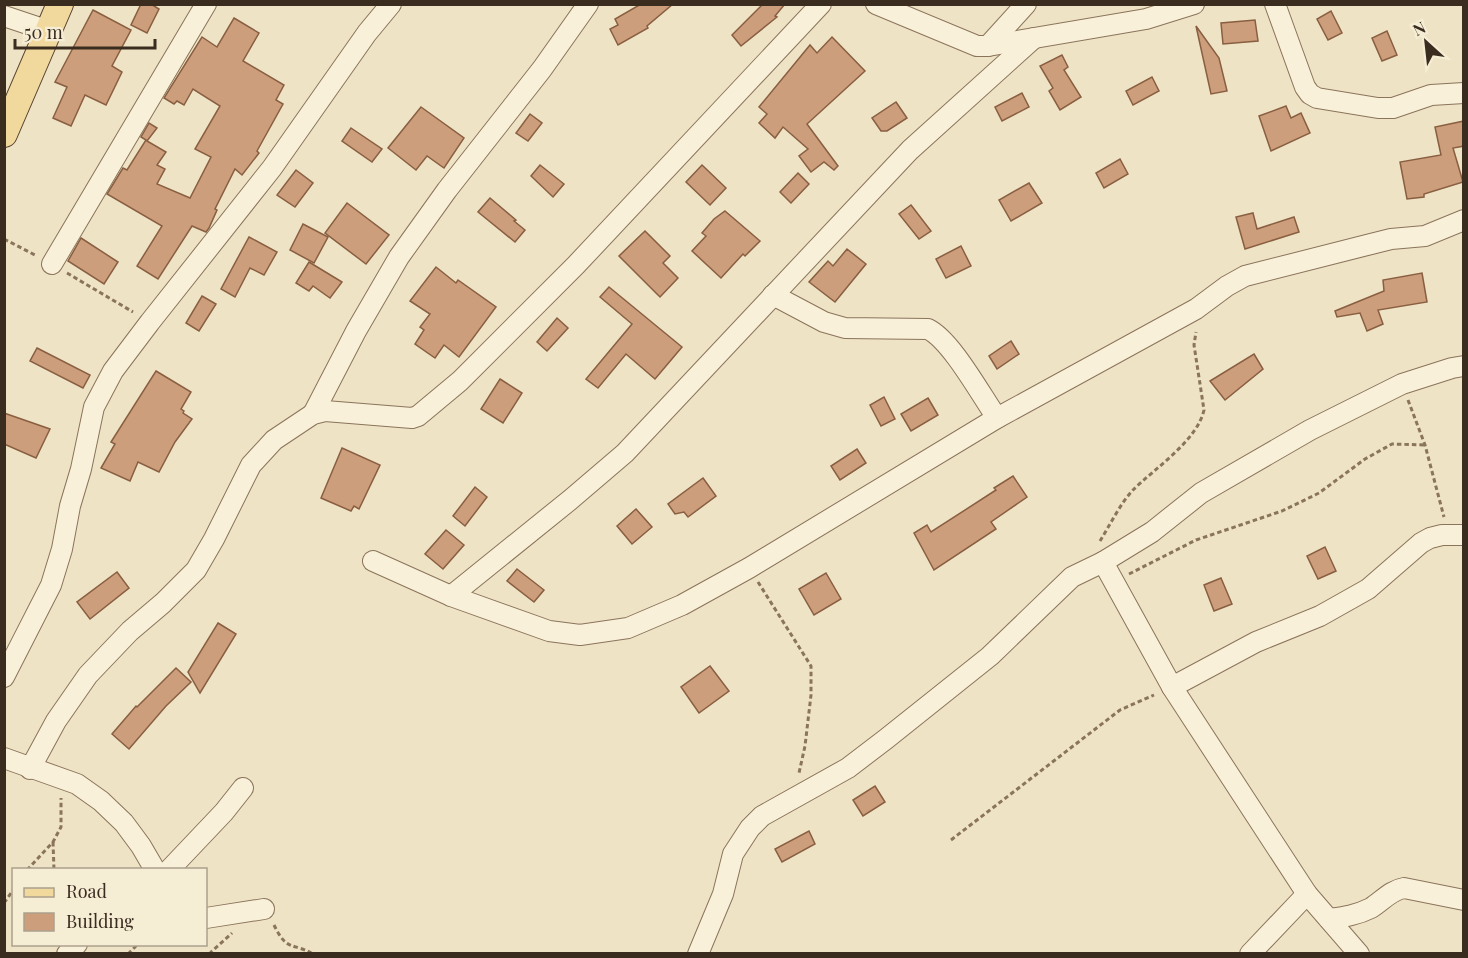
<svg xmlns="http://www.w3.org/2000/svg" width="1468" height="958" font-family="'Playfair Display',serif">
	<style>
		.building { fill: #cc9e7b; stroke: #895e41; stroke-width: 1.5 }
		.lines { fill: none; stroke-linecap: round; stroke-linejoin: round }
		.minor-casing { stroke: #8a745b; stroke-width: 22 }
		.major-casing { stroke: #57422f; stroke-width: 28 }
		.path { stroke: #8a745b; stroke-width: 3; stroke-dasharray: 4.5 3; stroke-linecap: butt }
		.minor { stroke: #f9f0d9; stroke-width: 20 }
		.major { stroke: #f1d89d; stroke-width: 26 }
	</style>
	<rect width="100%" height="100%" fill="#eee3c5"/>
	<!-- building -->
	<g class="building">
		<polygon points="141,4 151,4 159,9 147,33 131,25"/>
		<polygon points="641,4 673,4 647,26 648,28 618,45 610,29 618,25 615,19"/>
		<polygon points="763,4 785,4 775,16 777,17 741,46 732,35"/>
		<polygon points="93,10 131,30 112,66 122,72 106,105 85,95 71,126 53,118 67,87 55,82"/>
		<polygon points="1331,11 1342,33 1328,40 1317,19"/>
		<polygon points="234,18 259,33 243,61 284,85 276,100 283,104 257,151 259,153 242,175 235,169 215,209 217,210 209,228 206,232 192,226 158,279 137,266 162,226 107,194 123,168 127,170 146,140 141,137 149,123 157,128 147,141 166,152 157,165 165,169 157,184 190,198 211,157 195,149 220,106 193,89 184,105 177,101 174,104 164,98 202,37 217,47"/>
		<polygon points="1255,20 1258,41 1223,44 1221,23"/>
		<polygon points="1196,26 1219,58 1227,91 1211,94"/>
		<polygon points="1387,31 1397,55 1382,61 1372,38"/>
		<polygon points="832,37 865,71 807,124 838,166 834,170 824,162 811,172 799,156 808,149 783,127 775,138 759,123 767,114 759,107 810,45 817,53"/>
		<polygon points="1062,55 1068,67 1064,70 1081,97 1060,110 1049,91 1053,88 1040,66"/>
		<polygon points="1152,77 1159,91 1133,105 1126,91"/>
		<polygon points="1022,93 1029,107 1002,121 995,107"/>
		<polygon points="896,102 907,118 887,131 881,131 872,118"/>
		<polygon points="1286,106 1291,118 1301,113 1310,133 1271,151 1259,116"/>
		<polygon points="421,107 464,138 444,168 427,156 416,170 388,148"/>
		<polygon points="530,114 542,123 528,141 516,133"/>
		<polygon points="1464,121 1464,146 1453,148 1463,182 1424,194 1424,197 1407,199 1400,162 1441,155 1435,127"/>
		<polygon points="351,128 382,149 372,162 342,141"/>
		<polygon points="1120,159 1128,174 1104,188 1096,173"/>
		<polygon points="540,165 564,184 553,197 531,176"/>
		<polygon points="702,165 726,188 710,205 686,182"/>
		<polygon points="296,170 313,183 295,207 277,195"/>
		<polygon points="798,173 809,184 791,203 780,192"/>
		<polygon points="1029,183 1042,203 1011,221 999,200"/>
		<polygon points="490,198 516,220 514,221 525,230 515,242 478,212"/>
		<polygon points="347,203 389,235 366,264 325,233"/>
		<polygon points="911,205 931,231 919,239 899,214"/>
		<polygon points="725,211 760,241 745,256 743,254 721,278 692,251 706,236 702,233 714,219"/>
		<polygon points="1253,213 1257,229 1294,217 1299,232 1245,249 1236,217"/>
		<polygon points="303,224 328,237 314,263 290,250"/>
		<polygon points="645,231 670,256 663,263 678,278 660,297 619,256"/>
		<polygon points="249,237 277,252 264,275 250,268 235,297 221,289"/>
		<polygon points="81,238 118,262 104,284 68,261"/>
		<polygon points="961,246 971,266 946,278 936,259"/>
		<polygon points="847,249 866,264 835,302 809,282 828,261 833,266"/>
		<polygon points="309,262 342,282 330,298 313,286 309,291 296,283"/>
		<polygon points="436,267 456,283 458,280 496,307 459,357 444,345 435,358 415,344 424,330 420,327 430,314 410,301"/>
		<polygon points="1422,273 1427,302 1378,310 1383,324 1367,331 1360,313 1337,317 1335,311 1384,291 1383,280"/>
		<polygon points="609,287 682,347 655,379 626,354 598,388 586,379 632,324 600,297"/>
		<polygon points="202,296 216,304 199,331 186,323"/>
		<polygon points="557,318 568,328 547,351 537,342"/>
		<polygon points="1011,341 1019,354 997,369 989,356"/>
		<polygon points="37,348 90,375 83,388 30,361"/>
		<polygon points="1254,354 1263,369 1225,400 1210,381"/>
		<polygon points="156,371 191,392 181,409 184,411 183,413 192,419 175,442 159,472 138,462 130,481 101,468 115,444 111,442"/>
		<polygon points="500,379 522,393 503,423 481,409"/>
		<polygon points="884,397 895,419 881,426 870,405"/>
		<polygon points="928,398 938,415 911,431 901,414"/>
		<polygon points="4,413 50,429 36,458 4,444"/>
		<polygon points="342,448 380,465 359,509 354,506 351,511 321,498"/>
		<polygon points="857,449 866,463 840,480 831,466"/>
		<polygon points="1013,476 1027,497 991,522 996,529 934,570 914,533 927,525 931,532 996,490 994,488"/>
		<polygon points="703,478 716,496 688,517 684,512 675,514 668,504"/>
		<polygon points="475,487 487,497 465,526 453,516"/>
		<polygon points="636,509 652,527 632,544 617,526"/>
		<polygon points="446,530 464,545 443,569 425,554"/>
		<polygon points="1325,547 1336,571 1318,579 1307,556"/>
		<polygon points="517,569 544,590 534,602 507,581"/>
		<polygon points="117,572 129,588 90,619 77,602"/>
		<polygon points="826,573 841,599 814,615 799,589"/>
		<polygon points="1221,578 1232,604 1214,611 1204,585"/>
		<polygon points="218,623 236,634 200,693 188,672"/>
		<polygon points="710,666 729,691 699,713 681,687"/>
		<polygon points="176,668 191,682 166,706 129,749 112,734 136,706 137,707"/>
		<polygon points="875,786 885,802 863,816 853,800"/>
		<polygon points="809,831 815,844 782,862 775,849"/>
	</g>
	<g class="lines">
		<defs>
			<g id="minor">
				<polyline points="876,4 977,46 988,46 1146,19 1194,4"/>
				<polyline points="1275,4 1305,87 1310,94 1317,98 1378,108 1393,108 1431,95 1464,93"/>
				<polyline points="4,16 49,31"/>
				<polyline points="988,46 1026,4"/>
				<polyline points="52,264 206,4"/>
				<path d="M773 295 824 322 845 328 928 329C951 340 981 395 997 418"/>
				<polyline points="313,414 356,331 399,257 447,190 542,69 588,4"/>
				<polyline points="373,561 451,596 549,631 580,635 628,628 682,605 749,568 997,418 1196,309 1227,286 1245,276 1371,244 1391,239 1425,236 1464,220"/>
				<polyline points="1103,562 1172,687 1307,894 1359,954"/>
				<polyline points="451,596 570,500 625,453 910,150 1034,38"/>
				<polyline points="4,677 51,585 62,549 70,506 81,469 94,407 113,371 150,322 272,168 367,33 391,4"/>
				<polyline points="1172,687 1256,642 1320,616 1368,589 1421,543 1430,538 1442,535 1464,535"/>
				<polyline points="4,758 77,784 101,801 124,823 141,846 155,870"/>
				<polyline points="30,769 56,721 88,675 130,631 163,603 196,570 214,539 251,465 274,440 313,414 325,411 412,418 418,416 460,381 576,265 821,4"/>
				<polyline points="169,870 224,812 243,788"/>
				<polyline points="206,918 264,909"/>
				<path d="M1329 919C1344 917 1357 915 1371 908 1382 901 1391 890 1404 888L1464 900"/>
				<polyline points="67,954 77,944"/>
				<polyline points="698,954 723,894 733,854 750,828 762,816 848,768 886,739 990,656 1072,577 1103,562 1152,532 1201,493 1310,430 1402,384 1452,368 1464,366"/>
				<polyline points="1250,954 1307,894"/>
			</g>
			<polyline id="major" points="4,134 60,4"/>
		</defs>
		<!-- minor casing -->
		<use href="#minor" class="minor-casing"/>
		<!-- major casing -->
		<use href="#major" class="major-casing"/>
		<!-- path -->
		<g class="path">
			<polyline points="4,239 35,255"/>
			<polyline points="67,273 133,312"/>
			<polyline points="1408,400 1425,445 1444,517"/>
			<path d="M1100 541C1110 525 1120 504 1133 490 1155 468 1197 441 1204 410L1194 345 1196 332"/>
			<polyline points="1129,574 1196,540 1282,511 1319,493 1365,459 1392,444 1425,445"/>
			<polyline points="758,582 811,666 811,695 805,746 799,773"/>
			<polyline points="951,840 1120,710 1154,695"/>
			<polyline points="53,842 54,870"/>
			<polyline points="27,870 53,842 61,827 61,798"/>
			<polyline points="4,903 14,889"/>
			<path d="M274 925C287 952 292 942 313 954"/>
			<polyline points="128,954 138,944"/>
			<polyline points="209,954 232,933"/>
		</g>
		<!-- minor -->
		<use href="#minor" class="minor"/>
		<!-- major -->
		<use href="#major" class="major"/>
	</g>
	<!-- border -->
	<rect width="1468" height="958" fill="none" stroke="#3a2c1f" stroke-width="12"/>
	<!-- legend -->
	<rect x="12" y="868" width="195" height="78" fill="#f6edd5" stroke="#aba08c" stroke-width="1.5"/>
	<rect x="24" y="888" width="30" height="9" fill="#f1d89d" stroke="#aba08c" stroke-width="1.5"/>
	<text x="66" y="898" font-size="18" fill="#3a2c1f">Road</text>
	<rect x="24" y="913" width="30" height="18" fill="#cc9e7b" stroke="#aba08c" stroke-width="1.5"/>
	<text x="66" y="928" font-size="18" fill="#3a2c1f">Building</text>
	<!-- north arrow -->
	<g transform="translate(1426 42) rotate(333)" stroke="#f6edd5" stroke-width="4.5" paint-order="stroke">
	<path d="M0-4.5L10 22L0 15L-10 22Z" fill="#3a2c1f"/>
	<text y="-9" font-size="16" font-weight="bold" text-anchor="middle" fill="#3a2c1f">N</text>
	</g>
	<!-- scale -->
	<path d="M15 39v9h140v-9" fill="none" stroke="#3a2c1f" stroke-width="3"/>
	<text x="24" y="39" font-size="18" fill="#3a2c1f" stroke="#f6edd5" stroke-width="4.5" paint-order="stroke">50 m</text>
</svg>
